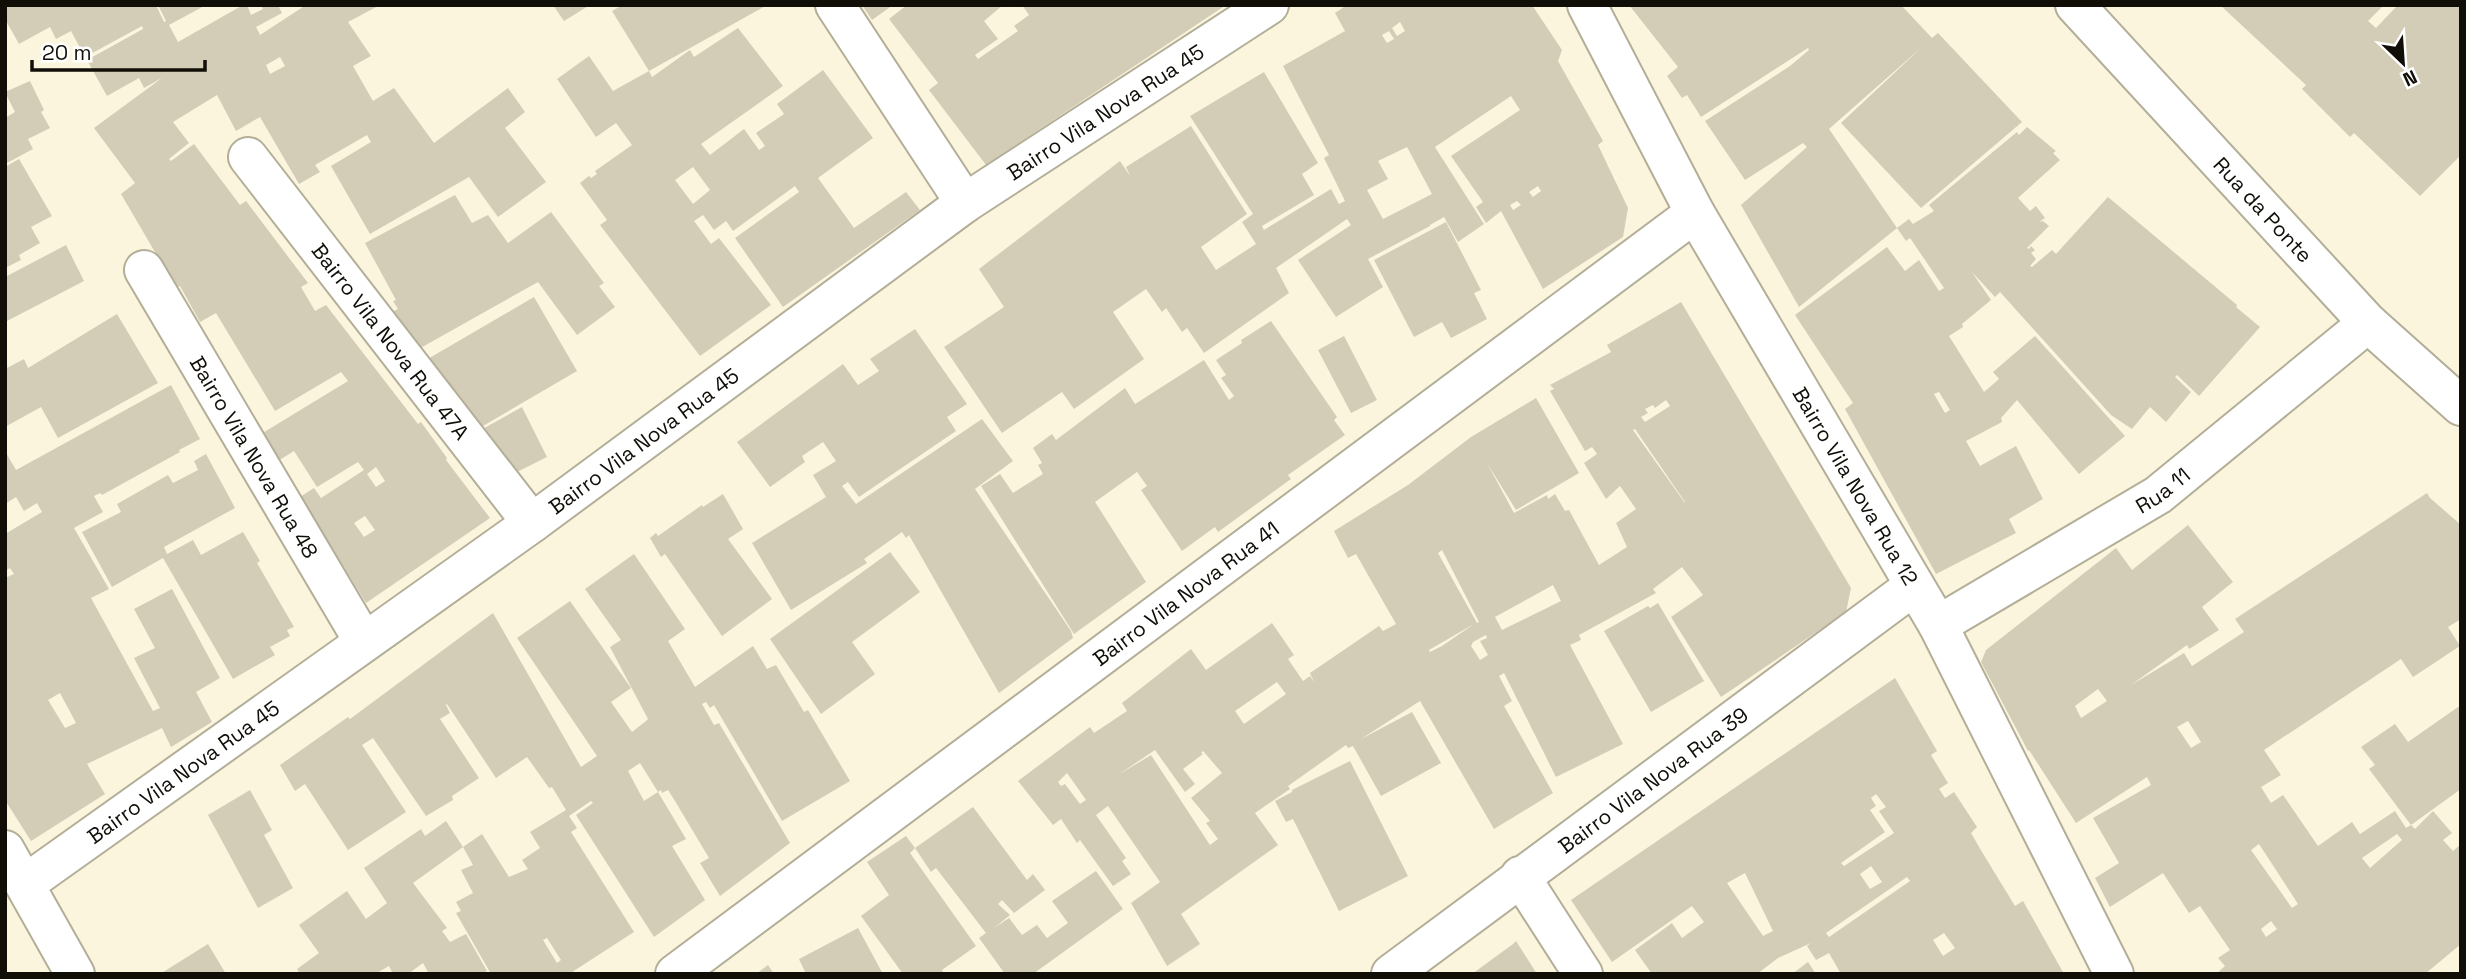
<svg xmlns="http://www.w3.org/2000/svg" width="2466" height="979" font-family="'Space Grotesk',sans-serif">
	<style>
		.building { fill: #d3cdb7; fill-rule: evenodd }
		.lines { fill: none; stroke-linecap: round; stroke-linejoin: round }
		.street-casing { stroke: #b3ae98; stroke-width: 42 }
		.secondary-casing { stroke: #b3ae98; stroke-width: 42 }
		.street { stroke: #fff; stroke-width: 38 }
		.secondary { stroke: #fff; stroke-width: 38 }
		.labels { text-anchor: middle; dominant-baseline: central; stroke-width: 5; stroke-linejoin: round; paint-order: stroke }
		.street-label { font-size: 21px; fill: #100e07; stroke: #fff }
	</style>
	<rect width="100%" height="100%" fill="#fbf5de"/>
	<!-- building -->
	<g class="building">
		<path d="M5 5H156L164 22 166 21 158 5H206L169 25 178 42 243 5H247L251 15 263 9 261 5H278L282 13 256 27 260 35 306 5H380L348 22 371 56 353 66 373 101 394 88 434 143 508 88 525 112 505 128 546 182 498 217 469 177 370 234 331 166 371 142 367 135 315 165 320 172 299 184 260 117 236 131 217 95 173 122 189 143 169 159 171 161 194 144 240 205 246 201 308 283 301 287 315 311 326 305 418 424 421 422 447 458 446 460 490 518 366 603 300 497 314 488 321 498 364 470 358 462 317 487 294 451 278 461 261 434 348 381 341 372 275 411 216 313 200 322 180 286 176 288 121 194 135 183 94 128 162 78 144 88 139 78 107 96 87 60 143 29 142 26 85 57 71 31 56 39 50 27 19 44 5 19ZM280 57 285 66 270 74 266 65ZM376 467 385 481 376 487 367 474ZM365 516 375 530 364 537 354 523Z"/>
		<polygon points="553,5 590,5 564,21"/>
		<path d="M618 5H767L649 71 652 77 690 50 694 57 738 28 783 86 701 144 710 155 744 129 759 150 765 146 756 133 784 114 777 104 823 70 873 138 818 178 854 228 906 192 920 210 783 307 735 238 799 192 795 186 733 231 726 221 714 230 703 215 694 221 711 244 719 238 771 305 700 356 600 225 607 220 580 183 589 176 591 178 597 174 595 171 632 145 616 123 596 137 557 79 589 56 613 91 649 71 612 11 619 7ZM693 167 710 190 693 204 675 180Z"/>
		<polygon points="862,5 893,5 872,20"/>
		<polygon points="907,5 1003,5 984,21 998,39 975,55 978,59 1018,31 1014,26 1029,15 1022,5 1226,5 986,165 929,90 938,83 889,19"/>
		<path d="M1347 5H1532L1562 50 1558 61 1603 141 1598 145 1628 208 1623 237 1543 289 1501 211 1486 223 1476 207 1483 202 1451 156 1520 110 1511 96 1435 147 1484 224 1458 242 1444 217 1430 225V226L1368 259 1383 287 1336 317 1298 260 1351 225 1347 219 1276 268 1289 293 1204 353 1187 328 1182 332 1166 308 1162 312 1146 289 1113 312 1144 359 1074 409 1062 392 1002 433 944 347 1004 307 979 269 1120 161 1130 176 1126 167 1191 126 1247 214 1201 247 1216 270 1256 244 1242 222 1253 214 1190 116 1264 72 1318 163 1302 174 1314 195 1262 226 1264 230 1331 189 1339 204 1345 201 1324 158 1329 155 1283 66 1345 31 1335 13ZM1400 22 1405 31 1397 36 1392 28ZM1389 31 1394 39 1387 43 1382 35ZM1407 147 1432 194 1383 219 1367 190 1388 179 1378 161ZM1538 186 1541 191 1533 197 1529 192ZM1517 201 1521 205 1513 210 1510 205Z"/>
		<polygon points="1629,5 1901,5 1932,38 1938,33 2022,122 1921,208 1841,123 1922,47 1829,129 1897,228 1799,307 1741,205 1807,147 1803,143 1745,180 1705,121 1790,66 1809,50 1808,48 1701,117 1687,95 1682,98 1667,76 1678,67"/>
		<polygon points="2220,5 2384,5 2368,21 2376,28 2396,7 2395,5 2461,5 2461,155 2420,196 2354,133 2350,137 2302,89 2306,85"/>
		<polygon points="30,81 44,110 41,112 50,128 28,139 33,149 5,164 5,118 15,112 5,92"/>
		<path d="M2027 127 2056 151 2053 153 2060 160 2018 198 2030 211 2036 206 2045 218 2039 222 2043 221 2049 226 2027 248 2029 249 2031 246 2035 250 2031 253 2036 259 2030 266 2032 267 2052 250 2056 254 2108 197 2237 305 2236 307 2260 327 2199 396 2177 375 2175 377 2191 392 2166 422 2150 407 2132 429 2111 415 2000 292 1995 297 1972 272 1991 300 1962 324 1963 327 1949 336 1984 392 1999 379 1993 372 2035 336 2125 436 2079 474 2017 400 2001 418 2002 422 1966 441 1980 466 2016 446 2043 499 2009 519 2016 533 1936 574 1845 409 1853 403 1795 315 1887 247 1905 271 1919 260 1939 291 1944 288 1910 238 1906 241 1897 228 1909 219 1913 224 1934 211 1929 205 2017 132 2019 135ZM1939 392 1950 410 1945 413 1934 394Z"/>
		<polygon points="19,159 52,216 31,227 40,243 19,255 21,260 5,268 5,167"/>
		<polygon points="455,195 472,223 488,215 508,243 551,212 604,283 599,286 615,307 577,335 538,282 408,355 379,318 398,309 393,301 396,300 365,243"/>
		<polygon points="1446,222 1481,290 1474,293 1487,319 1451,338 1442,322 1414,337 1374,260"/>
		<polygon points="66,245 84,281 7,321 5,277"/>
		<polygon points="534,297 577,371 471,433 426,360"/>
		<path d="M1681 302 1851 588 1846 612 1721 697 1671 617 1703 595 1682 567 1653 589 1656 593 1579 635 1581 640 1570 645 1623 744 1556 777 1504 673 1499 676 1512 701 1504 706 1553 793 1494 829 1420 701 1361 739 1412 712 1441 763 1381 796 1353 746 1348 748 1346 745 1288 786 1290 789 1255 813 1278 845 1181 914 1200 944 1167 966 1131 903 1160 882 1108 806 1096 815 1126 858 1122 861 1131 874 1113 886 1080 840 1077 843 1061 819 1053 825 1018 781 1090 727 1094 733 1127 711 1122 703 1191 649 1206 670 1272 623 1294 655 1288 659 1303 681 1310 676 1314 682 1310 673 1379 626 1383 631 1396 624 1356 554 1348 558 1334 531 1408 485 1471 437 1536 398 1579 473 1516 510 1487 463 1514 513 1547 495 1548 499 1555 494 1565 511 1569 510 1599 565 1627 547 1616 523 1636 509 1620 486 1606 499 1584 463 1597 454 1592 447 1585 451 1550 391 1554 389 1550 385 1611 352 1607 345ZM1666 400 1670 406 1645 422 1641 417 1648 413 1645 409 1653 405 1655 408ZM1635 429 1685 502V503L1633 430ZM1442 550 1479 622 1477 623 1438 553ZM1553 585 1561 601 1502 630 1495 617ZM1474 624 1442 646 1430 652 1429 650ZM1486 635 1487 638 1480 641 1488 655 1480 660 1471 646 1473 642ZM1277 682 1286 694 1244 724 1235 711ZM1155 750 1185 792 1195 784 1183 769 1203 754 1201 753 1203 751 1222 773 1191 798 1210 821 1206 823 1218 839 1210 845 1151 755 1118 775ZM1067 773 1086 800 1080 804 1065 784 1061 786 1058 782Z"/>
		<polygon points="117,314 158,383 58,438 41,407 5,427 5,369 24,359 28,368"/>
		<polygon points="1271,321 1337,417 1334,420 1345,435 1288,475 1291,479 1218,532 1215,527 1182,551 1141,490 1147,486 1137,472 1095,502 1146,582 1074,634 981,486 1000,474 1013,493 1043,474 1038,465 1042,463 1033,448 1052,434 1056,440 1125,388 1135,404 1204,360 1229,400 1234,396 1221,378 1226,375 1216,360 1242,343 1241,340"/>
		<polygon points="915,329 967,404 947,417 956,431 859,497 848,482 842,486 856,504 982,419 1013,461 975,489 1071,631 1073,638 999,693 909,535 906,538 902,532 864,559 867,563 791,610 752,543 826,497 813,475 836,461 823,442 802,456 805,462 770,487 737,442 843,364 858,385 879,371 870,359"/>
		<polygon points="1344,336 1377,400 1351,413 1318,350"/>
		<path d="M171 385 200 439 179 450 180 452 102 495 100 493 94 496 103 512 74 528 109 589 91 598 153 711 160 708 134 658 155 648 134 609 172 589 220 678 196 692 212 722 171 747 162 728 87 764 105 794 31 841 5 800V578L14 574 10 568 5 571V534L42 512 37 503 24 511 16 497 5 504V451L16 470ZM60 693 76 723 65 728 48 700Z"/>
		<polygon points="522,407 547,457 509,476 470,436"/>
		<polygon points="206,454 235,508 164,547 167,554 193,540 201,555 243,532 260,561 257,563 294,627 287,630 290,636 270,647 275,655 233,679 163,558 112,587 82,532 121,512 117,504 168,475 173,483 198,470 194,461"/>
		<path d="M2427 493 2430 498 2461 525V619L2448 627 2460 646 2413 677 2401 659 2264 750 2281 775 2261 787 2271 803 2283 795 2318 846 2352 822 2360 834 2395 811 2406 828 2411 825 2415 829 2433 811 2452 833 2443 840 2453 851 2461 844V944L2425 974H2216L2225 966 2218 958 2230 950 2200 906 2189 913 2163 873 2110 907 2095 878 2119 863 2093 818 2151 785 2147 777 2076 823 2029 750 2028 751 1981 662 1986 650 2116 548 2132 570 2188 525 2233 582 2202 607 2219 630 2189 649 2187 645 2131 685 2184 653 2192 666 2244 632 2235 619ZM2098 689 2107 701 2081 718 2075 706ZM2188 721 2201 742 2191 748 2177 727ZM2397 834 2402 840 2370 868 2362 858ZM2259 844 2298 904 2292 908 2251 850ZM2271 921 2277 929 2266 937 2261 929Z"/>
		<polygon points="723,494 743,529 728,539 772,599 722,636 665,554 661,557 650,538 656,533 658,536 702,505 703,507"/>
		<polygon points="890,552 920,592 852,642 875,674 821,714 770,639"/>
		<path d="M634 554 685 629 668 641 695 687 753 646 767 669 776 665 804 712 808 710 850 781 782 821 714 705 710 708 706 702 702 704 714 725 719 723 790 843 720 896 700 863 709 858 675 801 668 790 662 793 661 790 658 792 640 763 628 771 644 801 658 792 686 839 672 846 705 900 654 937 576 815 593 803 591 801 569 816 577 828 571 832 634 932 569 974H491L456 913 461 911 456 902 473 893 461 870 473 865 463 847 413 883 447 928 442 931 450 942 466 934 487 971 481 974H429L423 963 408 974H393L389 966 375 974H300L297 969 319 953 299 925 347 891 366 919 387 903 364 868 421 829 425 836 446 821 463 847 482 834 509 877 528 869 522 860 540 848 530 832 566 810 552 787 549 788 527 757 496 778 447 704 446 705 450 713 440 719 479 778 452 796 453 800 426 816 373 738 362 745 406 812 348 850 305 784 295 791 280 765 348 717 350 719 493 613 581 767 597 756 517 638 570 601 631 688 611 702 632 732 646 721 648 719 610 647 621 640 585 589ZM547 938 561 960 557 963 543 940Z"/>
		<polygon points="1658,603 1704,681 1651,712 1604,631 1648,606 1650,608"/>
		<path d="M1895 678 1937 751 1931 755 1948 783 1939 789 1945 798 1954 792 1977 827 1971 833 1982 852 2015 906 2023 901 2064 974H1841L1829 953 1816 960 1807 946 1811 943 1778 958 1757 974H1652L1635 950 1672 923 1682 938 1704 922 1692 906 1612 962 1571 900ZM1876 794 1886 807 1879 811 1894 833 1844 866 1841 863 1885 832 1870 810 1876 806 1871 798ZM1871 866 1882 882 1870 889 1860 874ZM1745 873 1773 931 1763 936 1727 883ZM1907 877 1910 881 1829 937 1826 933ZM1944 933 1955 948 1943 956 1933 940Z"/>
		<polygon points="2461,705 2461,789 2411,825 2369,769 2375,765 2361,747 2395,724 2408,742"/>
		<polygon points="1350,761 1408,876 1339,911 1293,819 1286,822 1275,801 1292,792 1292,790"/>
		<polygon points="250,790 272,830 264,835 293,888 258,908 208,815"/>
		<polygon points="973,807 1027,880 1033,874 1045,890 1014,913 1002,900 998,904 1010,915 994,928 1009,918 1022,935 1037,925 1047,938 1068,923 1052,901 1096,871 1123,909 1033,974 1005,974 979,938 986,933 936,868 931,872 915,848"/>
		<polygon points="906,836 915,848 910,853 976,946 942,970 944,974 903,974 861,916 889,895 867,862"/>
		<polygon points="858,928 883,974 806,974 799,959"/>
		<polygon points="1516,941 1537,974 1472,974 1513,944"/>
		<polygon points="208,944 226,974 160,974"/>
		<polygon points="1808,962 1816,974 1792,974"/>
		<polygon points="768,965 774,974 756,974"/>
	</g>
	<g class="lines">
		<defs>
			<g id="street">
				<polyline points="835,5 965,203"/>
				<path id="s1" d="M1587 5 1695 213 1938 625 2114 974"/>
				<path id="s2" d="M248 157 532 523"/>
				<path id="s3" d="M144 270 364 642"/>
				<path id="s4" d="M1938 625 2158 495 2368 323"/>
				<polyline points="5,850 75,974"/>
				<polyline points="1520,876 1583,974"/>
				<path id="s5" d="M25 884 532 523 965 203 1269 5"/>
				<path id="s6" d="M675 974 1695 213"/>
				<path id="s7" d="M1391 974 1914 586"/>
			</g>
			<g id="secondary">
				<path id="s8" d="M2075 5 2368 323 2461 406"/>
			</g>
		</defs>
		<!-- street casing -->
		<use href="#street" class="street-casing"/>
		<!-- secondary casing -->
		<use href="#secondary" class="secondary-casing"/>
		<!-- street -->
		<use href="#street" class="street"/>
		<!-- secondary -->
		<use href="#secondary" class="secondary"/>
	</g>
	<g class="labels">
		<!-- street labels -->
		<g class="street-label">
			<text stroke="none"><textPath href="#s5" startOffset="1328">Bairro Vila Nova Rua 45</textPath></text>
			<text stroke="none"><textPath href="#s8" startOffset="278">Rua da Ponte</textPath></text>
			<text stroke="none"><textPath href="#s2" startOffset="233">Bairro Vila Nova Rua 47A</textPath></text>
			<text stroke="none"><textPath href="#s5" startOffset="761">Bairro Vila Nova Rua 45</textPath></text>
			<text stroke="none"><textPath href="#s3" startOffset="217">Bairro Vila Nova Rua 48</textPath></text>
			<text stroke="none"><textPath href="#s1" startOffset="551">Bairro Vila Nova Rua 12</textPath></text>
			<text stroke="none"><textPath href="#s4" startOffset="262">Rua 11</textPath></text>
			<text stroke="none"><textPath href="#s6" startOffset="637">Bairro Vila Nova Rua 41</textPath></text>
			<text stroke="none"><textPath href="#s5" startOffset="194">Bairro Vila Nova Rua 45</textPath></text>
			<text stroke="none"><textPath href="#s7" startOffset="326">Bairro Vila Nova Rua 39</textPath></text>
		</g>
	</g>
	<!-- border -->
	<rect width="2466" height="979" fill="none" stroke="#100e07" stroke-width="14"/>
	<!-- north arrow -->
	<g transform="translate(2403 63) rotate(155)" stroke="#ffffff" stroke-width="5" paint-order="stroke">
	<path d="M0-5L12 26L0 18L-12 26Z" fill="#100e07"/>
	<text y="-10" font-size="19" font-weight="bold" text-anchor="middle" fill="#100e07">N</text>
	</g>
	<!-- scale -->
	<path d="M32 60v10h173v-10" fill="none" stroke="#100e07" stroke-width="3.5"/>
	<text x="42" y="60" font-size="21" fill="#100e07" stroke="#ffffff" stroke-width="5" paint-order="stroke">20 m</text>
</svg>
